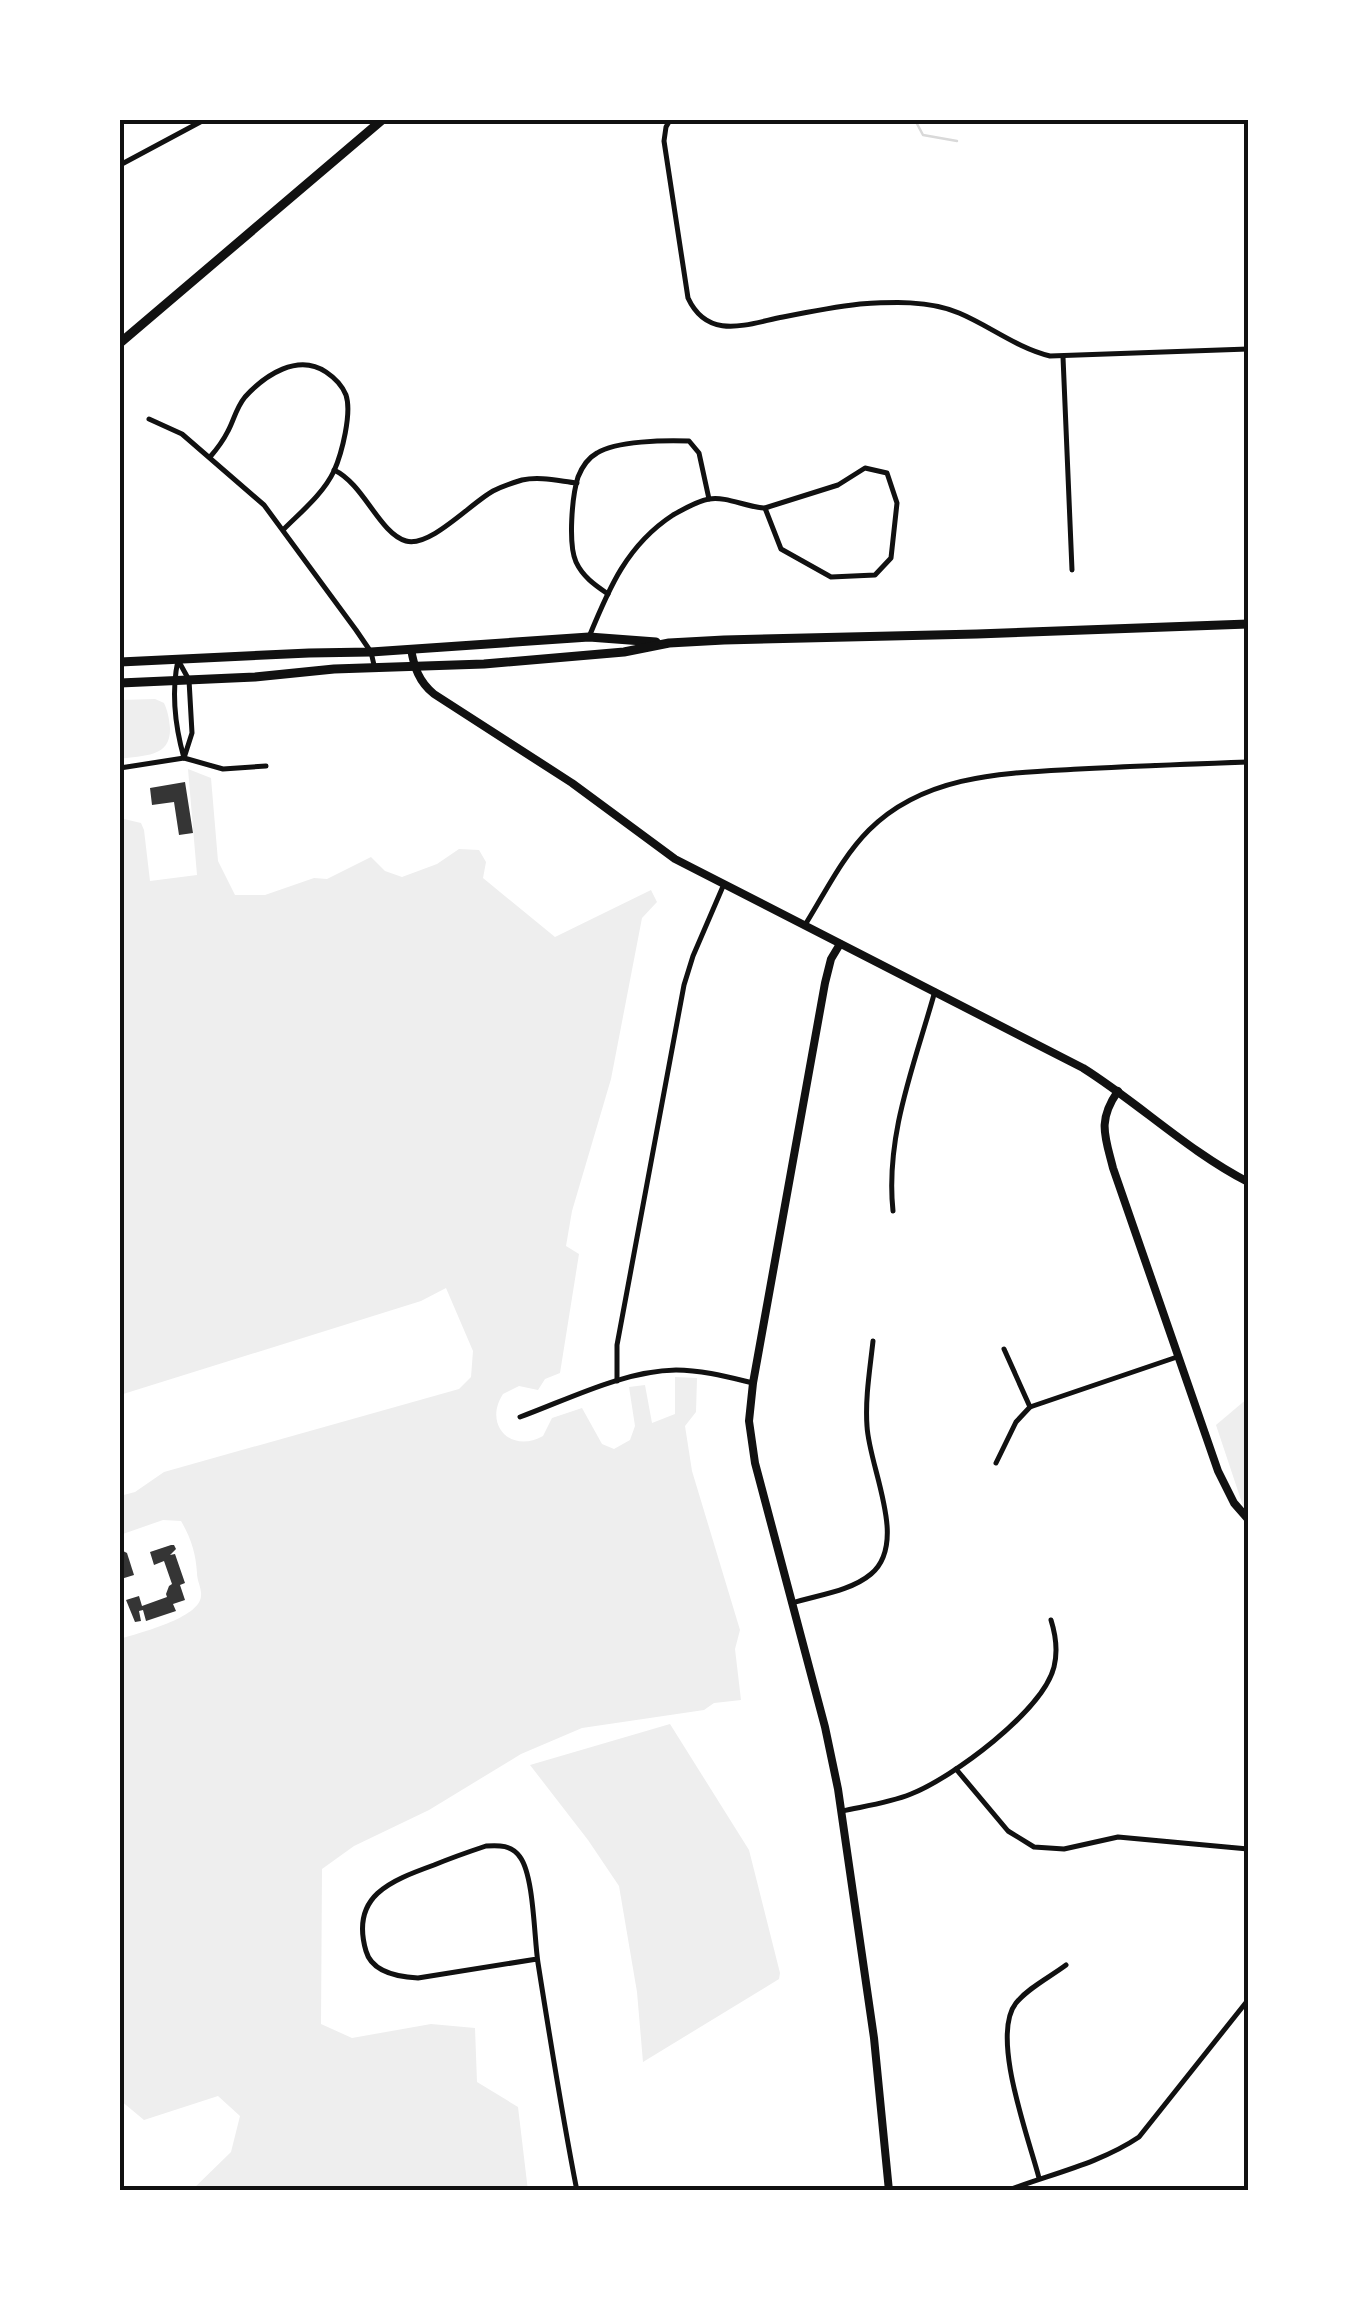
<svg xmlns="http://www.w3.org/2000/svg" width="1368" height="2311" font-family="'DejaVu Sans',sans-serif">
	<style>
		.green { fill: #eee }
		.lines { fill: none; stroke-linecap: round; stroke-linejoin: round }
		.stream { stroke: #d9d9d9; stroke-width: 2.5 }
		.building { fill: #353535 }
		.minor { stroke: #111; stroke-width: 5 }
		.tertiary { stroke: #111; stroke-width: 8 }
		.primary { stroke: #111; stroke-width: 9 }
		.trunk { stroke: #111; stroke-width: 9 }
		.neatline { fill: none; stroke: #111; stroke-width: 4 }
	</style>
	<rect width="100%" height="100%" fill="#fff"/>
	<!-- green -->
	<g class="green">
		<path d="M155 699 164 703C168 712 169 718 170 728 171 758 143 755 120 759V700Z"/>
		<path d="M188 769 211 778 218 861 235 895H265L314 878 327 879 371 857 385 871 402 877 437 864 459 849 479 850 486 862 483 878 555 937 651 890 657 902 642 918 611 1079 572 1211 566 1246 579 1254 560 1373 545 1379 538 1390 519 1386 503 1394C483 1425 511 1454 543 1436L552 1418 582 1408 602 1444 614 1449 630 1440 635 1426 629 1387 645 1385 652 1423 675 1414V1377L697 1378 696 1412 685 1426 692 1471 740 1630 735 1649 741 1700 714 1703 704 1710 582 1728 521 1754 429 1810 354 1846 322 1869 321 2024 352 2038 431 2024 475 2028 477 2082 518 2107 528 2191H191L231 2152 240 2116 218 2096 144 2120 120 2100V1639C139 1633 200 1618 201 1596 202 1589 197 1581 197 1573 196 1554 191 1538 181 1521L163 1520 120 1535V1496L135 1492 164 1472 459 1389 471 1377 473 1351 446 1288 421 1301 120 1395V812L124 819 141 823 144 830 150 881 197 875Z"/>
		<polygon points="1248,1398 1248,1509 1243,1506 1216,1425"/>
		<polygon points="670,1724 749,1850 780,1973 779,1979 643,2062 637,1992 619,1886 588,1840 530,1765"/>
	</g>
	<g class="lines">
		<!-- stream -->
		<polyline class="stream" points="915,120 923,135 957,141"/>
	</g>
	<!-- building -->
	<g class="building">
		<polygon points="185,782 193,833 179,835 174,802 152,805 150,788"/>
		<polygon points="171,1545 174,1545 176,1549 170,1555 175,1554 185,1583 180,1585 185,1600 173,1604 176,1611 146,1621 143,1610 139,1611 141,1621 135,1622 126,1600 139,1596 142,1606 167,1597 166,1594 169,1586 172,1584 164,1561 154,1565 150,1552"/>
		<polygon points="123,1551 127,1553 134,1575 121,1579 120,1554"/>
	</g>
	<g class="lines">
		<!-- minor -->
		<g class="minor">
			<path d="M670 120 666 127 664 141 688 298C708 341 747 324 783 317 808 312 834 307 860 304 892 302 929 300 959 313 990 326 1017 348 1050 356L1248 349"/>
			<polyline points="120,165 204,120"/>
			<polyline points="1063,357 1072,570"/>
			<polyline points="149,419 182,434 264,505 356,630 371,652 374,665"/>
			<path d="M210 457C217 449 223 441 228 431 234 420 236 408 245 397 265 375 298 353 326 372 335 378 342 385 346 395 352 413 342 453 334 471 323 494 302 511 284 529"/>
			<polygon points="865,468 887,473 897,503 891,558 875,575 831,577 781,549 765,508 838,485"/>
			<path d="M334 470C364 484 379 533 406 541 430 548 471 503 493 491 501 487 512 483 522 480 540 476 559 481 577 483"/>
			<path d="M608 594C595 585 583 577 576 562 568 544 572 496 578 477 582 467 588 458 597 453 616 441 665 440 689 441L699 453 709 499"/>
			<path d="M589 637C609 588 627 545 673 515 684 509 697 501 709 499 726 496 746 507 764 508"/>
			<path d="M178 660 189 680 192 733 184 758C175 726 171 693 178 660Z"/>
			<polyline points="120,768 184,758 223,769 266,766"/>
			<path d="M805 925C825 893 842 857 869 830 925 774 1005 773 1079 769 1135 766 1191 764 1248 762"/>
			<path d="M893 1211C885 1135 915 1063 935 991"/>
			<polyline points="1004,1349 1030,1407"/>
			<polyline points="617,1381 617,1345 684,985 693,956 724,884"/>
			<path d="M520 1417C569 1399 623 1371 676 1370 702 1370 728 1377 753 1383"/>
			<polyline points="996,1463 1016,1422 1030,1407 1177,1357"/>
			<path d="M792 1603C818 1595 851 1591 871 1574 909 1542 869 1468 867 1426 865 1398 870 1369 873 1341"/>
			<polyline points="956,1769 1008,1831 1034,1847 1064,1849 1118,1837 1248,1849"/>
			<path d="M842 1811C865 1806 889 1803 911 1794 952 1778 1043 1711 1054 1667 1058 1651 1056 1636 1051 1620"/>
			<path d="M537 1959 418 1978C399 1977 372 1973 366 1951 350 1896 390 1881 434 1865 451 1858 468 1852 486 1846 499 1845 512 1845 520 1857 534 1876 534 1937 538 1963 550 2039 562 2115 577 2191"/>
			<path d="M1039 2178C1029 2139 990 2036 1016 2003 1028 1988 1050 1977 1066 1965"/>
			<path d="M1006 2191C1050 2174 1099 2164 1139 2137L1248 2000"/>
		</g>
		<!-- tertiary -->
		<g class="tertiary">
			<path d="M411 649C414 667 419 682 434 694L572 783 675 859 1083 1068C1140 1104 1188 1151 1248 1182"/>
			<polyline points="840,944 831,959 825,983 753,1383 749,1421 755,1463 825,1727 838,1789 874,2038 889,2191"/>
			<path d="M1118 1091C1097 1121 1105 1136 1113 1168L1218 1471 1234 1503 1248 1519"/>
		</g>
		<!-- primary -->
		<g class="primary">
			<polyline points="120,662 309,653 371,652 589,637 656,642"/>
			<polyline points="120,683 255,677 334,669 484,664 624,652 669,643 724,640 977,634 1248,624"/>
		</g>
		<!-- trunk -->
		<polyline class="trunk" points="120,343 382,120"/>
	</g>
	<!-- border -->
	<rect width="1368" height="2311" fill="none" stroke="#ffffff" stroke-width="245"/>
	<rect x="122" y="122" width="1124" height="2066" class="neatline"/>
</svg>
